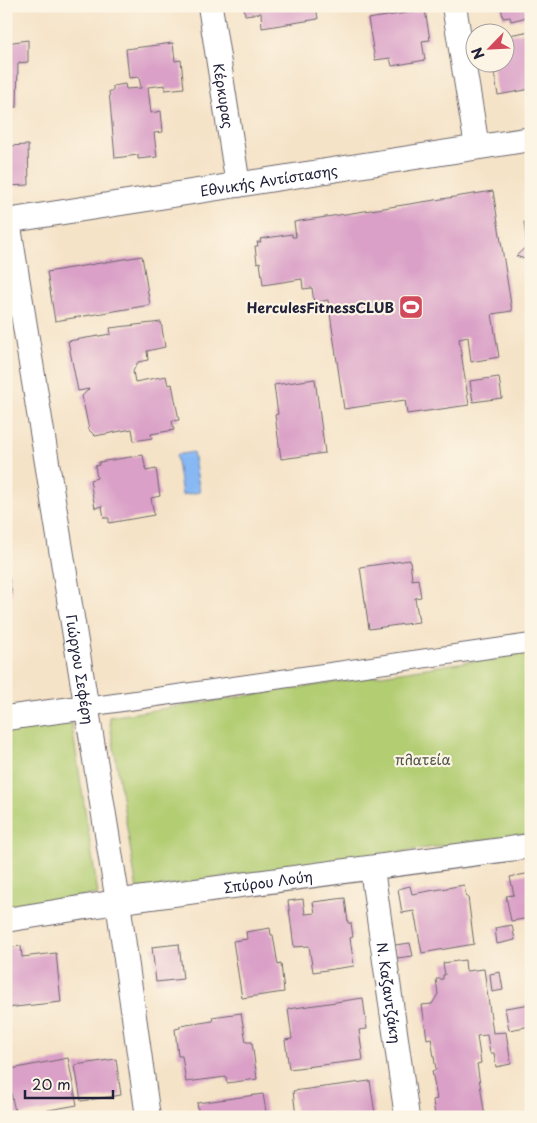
<svg xmlns="http://www.w3.org/2000/svg" width="537" height="1123" font-family="'Playpen Sans',sans-serif">
	<style>
		.green { fill: #b3cd73; stroke: #6a7857 }
		.water { fill: #87b8f3; stroke: #546d97 }
		.building { fill: #daa0c7 }
		.lines { fill: none; stroke-linecap: round; stroke-linejoin: round }
		.pedestrian-casing { stroke: #6c666c; stroke-width: 20 }
		.minor-casing { stroke: #6c666c; stroke-width: 26 }
		.pedestrian { stroke: #fff; stroke-width: 18 }
		.minor { stroke: #fff; stroke-width: 24 }
		.labels { text-anchor: middle; dominant-baseline: central; stroke-width: 4.5; stroke-linejoin: round; paint-order: stroke }
		.street-label { font-size: 14px; fill: #22223b; stroke: #fcf5e5 }
		.poi-label { font-size: 14px; font-weight: bold; fill: #22223b; stroke: #fcf5e5; text-anchor: end }
		.park-label { font-size: 14px; fill: #4e554c; stroke: #fcf5e5 }
	</style>
	<rect width="100%" height="100%" fill="#fcf5e5"/>
	<filter id="ink" filterUnits="userSpaceOnUse"><feTurbulence type="fractalNoise" baseFrequency=".02" numOctaves="2"/><feDisplacementMap in="SourceGraphic" scale="10" xChannelSelector="R" yChannelSelector="G"/><feConvolveMatrix kernelMatrix="1 2 1 2 8 2 1 2 1" color-interpolation-filters="sRGB"/></filter>
	<filter id="wash" filterUnits="userSpaceOnUse"><feTurbulence type="fractalNoise" baseFrequency=".0096" numOctaves="4" result="noise"/><feDisplacementMap in="SourceGraphic" scale="20" xChannelSelector="R" yChannelSelector="G"/><feGaussianBlur stdDeviation="1.12" result="paint"/><feColorMatrix in="noise" values="0 0 0 0 0 0 0 0 0 0 0 0 0 0 0 0 0 1.4 0 .05"/><feComposite in="paint" operator="in"/></filter>
	<g filter="url(#wash)">
		<rect width="100%" height="100%" fill="#f5e3c8"/>
		<!-- green -->
		<g class="green">
			<polygon points="531,652 531,833 137,890 109,717"/>
			<polygon points="71,720 98,894 6,906 6,730"/>
		</g>
		<!-- water -->
		<polygon class="water" points="193,452 200,492 182,495 176,455"/>
		<g id="blocks">
			<!-- building -->
			<g class="building">
				<polygon points="244,6 316,6 318,19 262,28 261,13 245,15"/>
				<polygon points="501,6 531,6 531,16 511,21 510,17 503,18"/>
				<polygon points="425,10 430,40 422,41 425,60 392,66 390,58 375,60 368,19"/>
				<polygon points="531,31 531,89 498,95 493,67 479,69 478,62 481,66 490,65 490,62 504,62 504,41 510,40 509,35"/>
				<polygon points="28,40 28,62 18,63 17,107 6,107 6,43"/>
				<polygon points="173,43 175,61 181,60 184,88 165,90 165,85 148,87 151,113 161,111 163,132 154,133 157,157 138,159 138,155 115,158 109,91 113,91 113,86 125,84 126,89 141,88 139,77 129,78 126,49"/>
				<polygon points="28,145 29,185 6,186 6,146"/>
				<polygon points="493,191 512,311 492,314 499,357 471,362 468,337 459,339 469,405 407,414 405,400 344,409 328,300 314,303 312,288 303,289 302,279 263,285 260,262 257,263 255,246 258,246 257,242 261,242 260,239 292,234 292,237 296,237 294,222"/>
				<polygon points="531,221 531,261 516,256 527,246 524,222"/>
				<polygon points="142,256 150,305 55,321 47,272"/>
				<polygon points="161,322 165,347 147,351 148,360 138,362 133,371 135,382 166,376 168,385 172,384 179,420 172,421 174,430 151,434 152,438 134,441 132,429 95,436 89,430 82,396 89,389 78,391 68,341 111,334 110,328"/>
				<polygon points="499,377 502,398 473,402 470,381"/>
				<polygon points="315,379 325,453 281,459 275,415 278,414 274,385"/>
				<polygon points="143,455 146,471 156,469 160,496 151,498 154,515 109,523 109,518 104,518 102,506 95,508 90,480 97,478 95,466 99,465 99,462"/>
				<polygon points="410,560 412,580 418,579 421,597 415,598 419,622 369,629 360,567"/>
				<polygon points="6,561 12,594 6,595"/>
				<polygon points="531,873 531,918 511,921 506,896 514,895 510,877"/>
				<polygon points="464,885 466,897 468,897 474,944 422,953 414,911 402,913 398,889 410,886 412,894"/>
				<polygon points="345,898 348,923 351,923 353,937 350,938 354,966 313,972 309,946 294,947 288,901 303,899 305,914 315,913 313,902"/>
				<polygon points="512,925 515,940 497,944 495,928"/>
				<polygon points="270,928 271,935 273,935 278,965 281,964 284,992 242,998 233,941 247,939 246,932"/>
				<polygon points="410,943 413,956 397,958 395,945"/>
				<polygon points="179,944 183,979 156,982 152,947"/>
				<polygon points="21,946 22,957 56,953 61,1002 6,1008 6,948"/>
				<polygon points="465,960 466,971 484,969 493,1033 506,1032 511,1064 496,1067 494,1053 490,1053 487,1035 477,1036 481,1063 477,1064 485,1117 435,1117 433,1100 437,1099 432,1071 436,1070 431,1038 427,1039 422,1005 432,1004 438,994 436,979 443,979 443,975 445,975 443,963"/>
				<polygon points="500,972 503,990 492,992 490,974"/>
				<polygon points="363,998 367,1029 359,1030 363,1060 289,1069 285,1040 292,1039 288,1009"/>
				<polygon points="531,1004 531,1026 509,1030 505,1008"/>
				<polygon points="241,1013 246,1042 252,1042 257,1079 227,1083 226,1077 186,1082 182,1056 178,1056 175,1029 180,1028 180,1026 213,1021 212,1017"/>
				<polygon points="68,1058 77,1105 16,1116 6,1070"/>
				<polygon points="116,1059 121,1095 81,1101 75,1065"/>
				<polygon points="370,1081 375,1114 350,1117 296,1117 293,1091"/>
				<polygon points="263,1094 267,1117 199,1117 197,1103"/>
			</g>
		</g>
	</g>
	<g filter="url(#ink)">
		<use href="#blocks" fill-opacity="0" stroke="#6c666c" stroke-width="1"/>
		<g class="lines">
			<defs>
				<polyline id="pedestrian" points="87,707 531,643"/>
				<g id="minor">
					<path id="s1" d="M210 6 238 185"/>
					<polyline points="454,6 477,147"/>
					<path id="s2" d="M6 221 531 139"/>
					<path id="s3" d="M8 221 118 902 148 1117"/>
					<polyline points="6,718 87,707"/>
					<path id="s4" d="M372 869 407 1117"/>
					<path id="s5" d="M6 920 129 900 531 846"/>
				</g>
			</defs>
			<!-- pedestrian casing -->
			<use href="#pedestrian" class="pedestrian-casing"/>
			<!-- minor casing -->
			<use href="#minor" class="minor-casing"/>
			<!-- pedestrian -->
			<use href="#pedestrian" class="pedestrian"/>
			<!-- minor -->
			<use href="#minor" class="minor"/>
		</g>
	</g>
	<!-- icons -->
	<defs>
		<symbol id="stadium-square" viewBox="-11 -11 22 22"><rect x="-9" y="-9" width="18" height="18" rx="4" fill="#d1495b" stroke="#fcf5e5"/><path d="M0-5a6.5 5 0 1 0 0 10a6.5 5 0 1 0 0-10ZM-3.5-1.8h7v3.6h-7Z" fill="#fff"/></symbol>
	</defs>
	<g fill-rule="evenodd">
		<use href="#stadium-square" x="397" y="293" width="28" height="28"/>
	</g>
	<g class="labels">
		<!-- street labels -->
		<g class="street-label">
			<text stroke="none"><textPath href="#s1" startOffset="91">Κέρκυρας</textPath></text>
			<text stroke="none"><textPath href="#s2" startOffset="266">Εθνικής Αντίστασης</textPath></text>
			<text stroke="none"><textPath href="#s3" startOffset="454">Γιώργου Σεφέρη</textPath></text>
			<text stroke="none"><textPath href="#s5" startOffset="265">Σπύρου Λούη</textPath></text>
			<text stroke="none"><textPath href="#s4" startOffset="125">Ν. Καζαντζάκη</textPath></text>
		</g>
		<!-- poi labels -->
		<g class="poi-label">
			<text x="394" y="307">HerculesFitnessCLUB</text>
		</g>
		<!-- park labels -->
		<g class="park-label">
			<text x="423" y="759">πλατεία</text>
		</g>
	</g>
	<!-- margin -->
	<rect width="537" height="1123" fill="none" stroke="#fcf5e5" stroke-width="25"/>
	<!-- north arrow -->
	<g transform="translate(490 48) rotate(246)"><circle r="24" fill="#fcf5e5" stroke="#a5a1a1"/>
	<path d="M0-4L9 19L0 12L-9 19Z" fill="#d1495b"/>
	<text y="-8" font-size="14" font-weight="bold" text-anchor="middle" fill="#22223b">N</text>
	</g>
	<!-- scale -->
	<path d="M25 1090v8h88v-8" fill="none" stroke="#22223b" stroke-width="2.5"/>
	<text x="32" y="1090" font-size="15" fill="#22223b" stroke="#fcf5e5" stroke-width="4" paint-order="stroke">20 m</text>
</svg>
